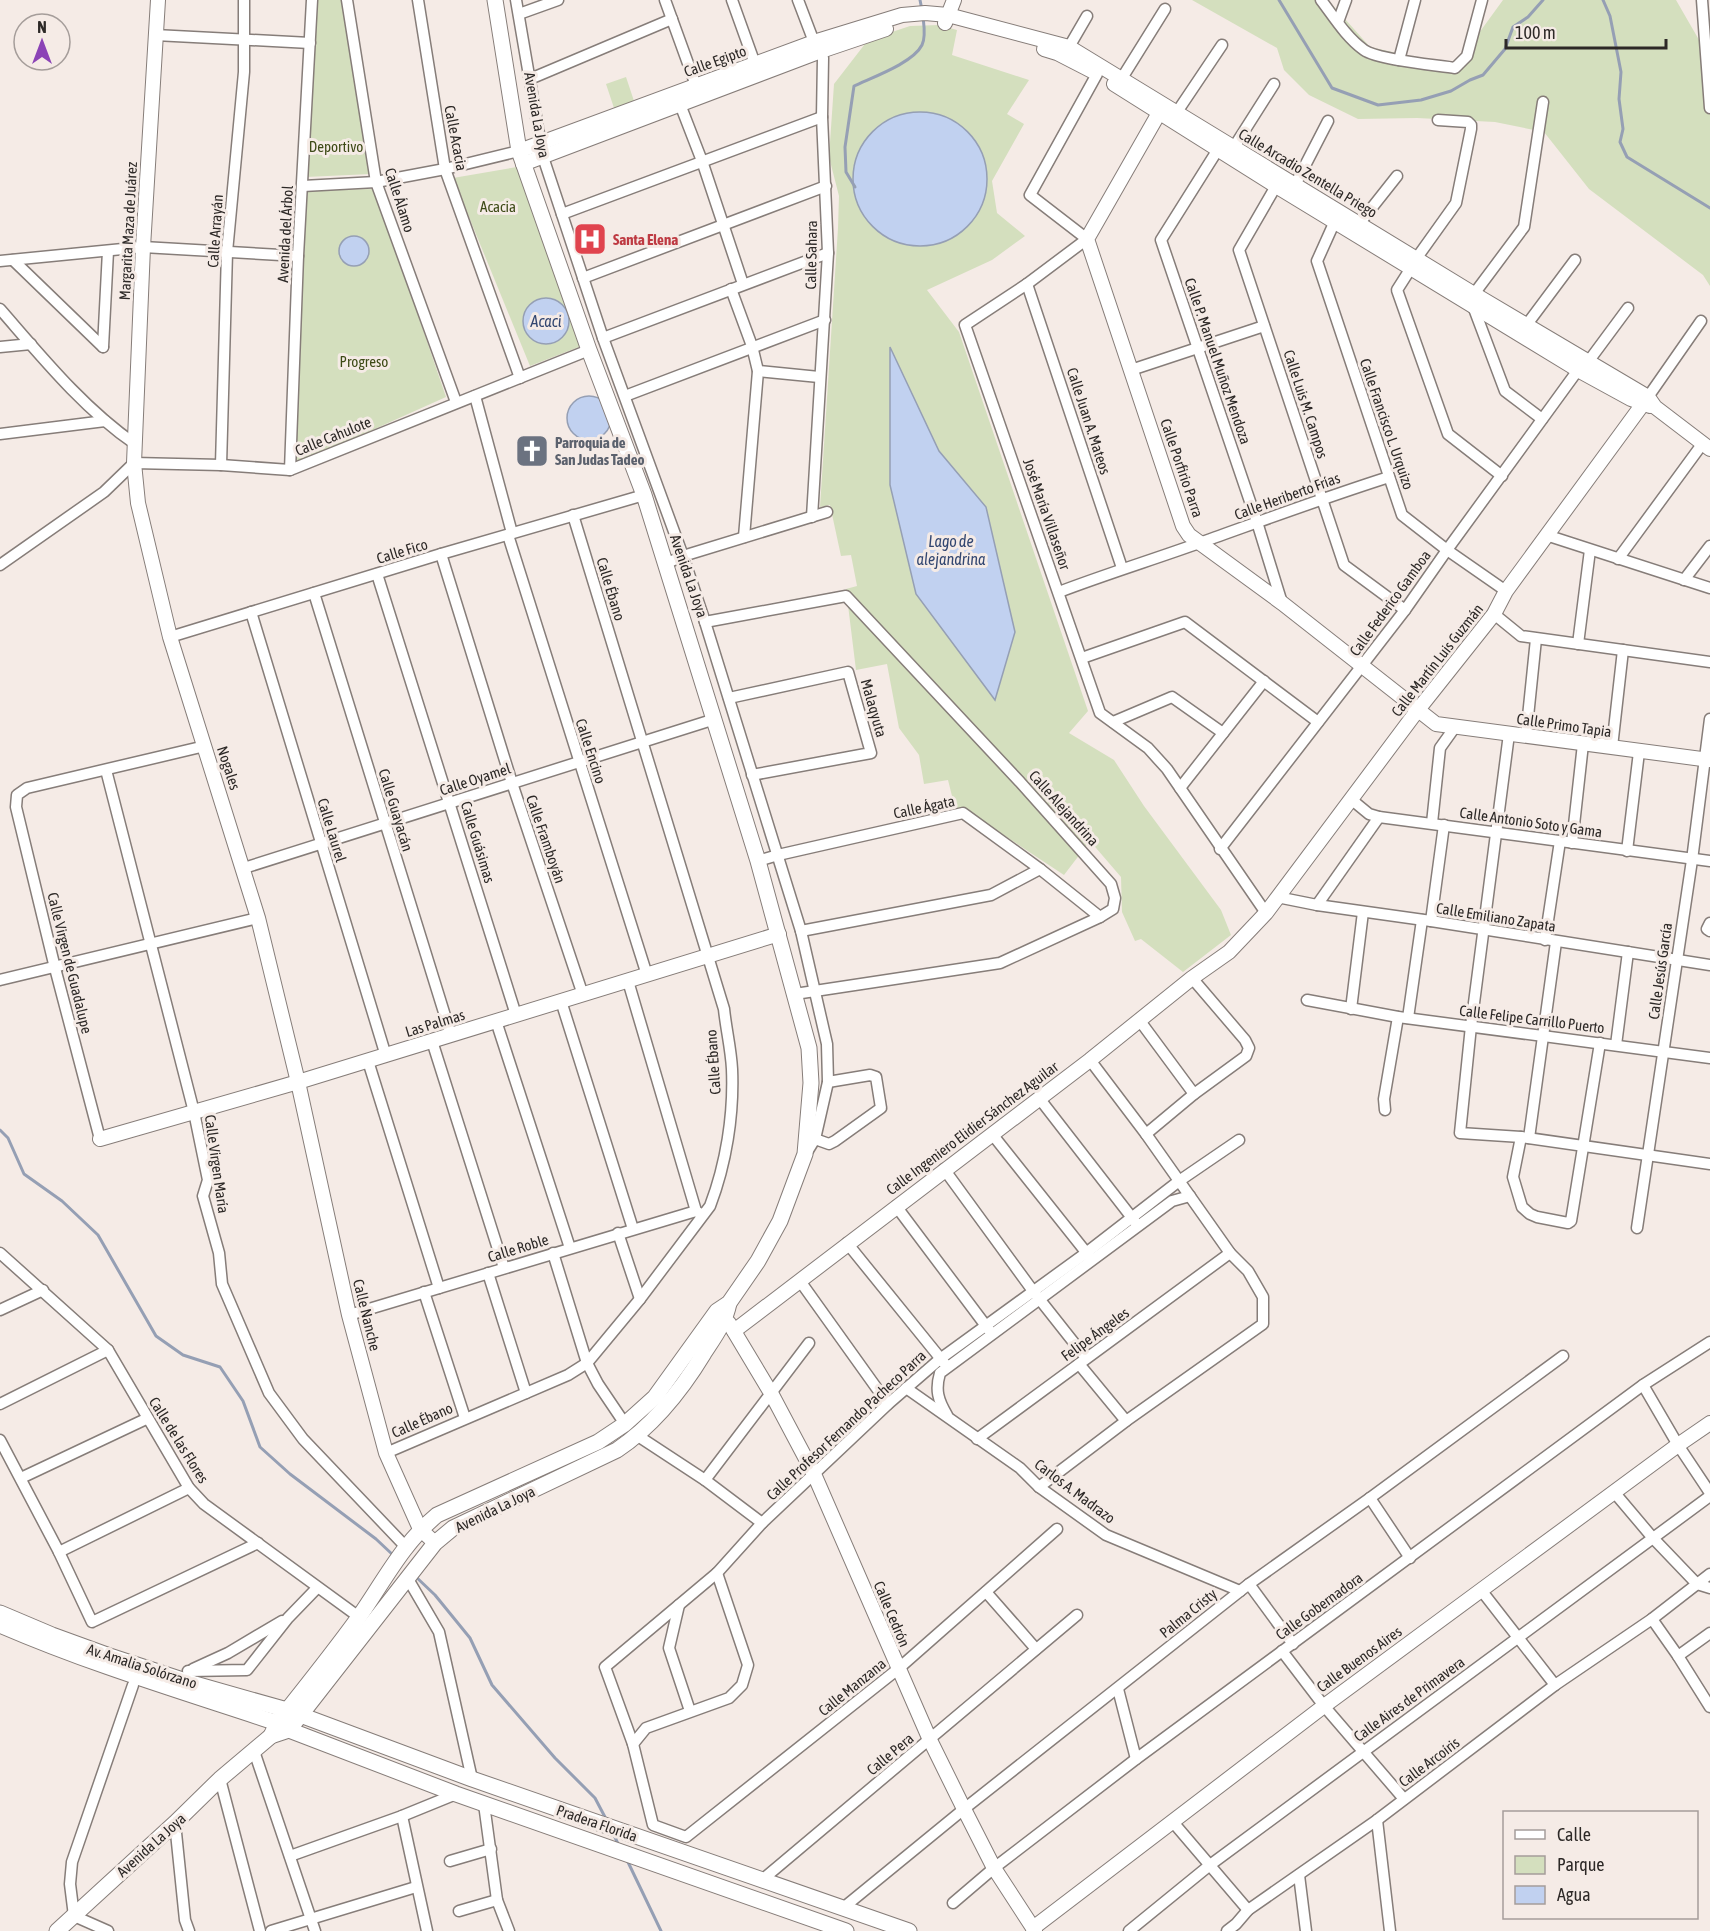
<svg xmlns="http://www.w3.org/2000/svg" width="1710" height="1931" font-family="'Asap Condensed',sans-serif">
	<style>
		.green { fill: #d4dfbe }
		.water { fill: #c1d1f0; stroke: #959fb4; stroke-width: 1.5 }
		.lines { fill: none; stroke-linecap: round; stroke-linejoin: round }
		.stream { stroke: #959fb4; stroke-width: 3 }
		.minor-casing { stroke: #867d79; stroke-width: 13 }
		.tertiary-casing { stroke: #867d79; stroke-width: 16 }
		.secondary-casing { stroke: #867d79; stroke-width: 17 }
		.minor { stroke: #fff; stroke-width: 10 }
		.tertiary { stroke: #fff; stroke-width: 14 }
		.secondary { stroke: #fff; stroke-width: 15 }
		.labels { text-anchor: middle; dominant-baseline: central; stroke-width: 6; stroke-linejoin: round; paint-order: stroke }
		.street-label { font-size: 15px; fill: #2d2927; stroke: #f5ebe6 }
		.park-label { font-size: 15px; fill: #3d4a16; stroke: #f5ebe6 }
		.health-label { font-size: 15px; font-weight: bold; fill: #be3a42; stroke: #f5ebe6; text-anchor: start }
		.worship-label { font-size: 15px; font-weight: bold; fill: #5b616d; stroke: #f5ebe6; text-anchor: start }
		.water-label { font-size: 16px; font-style: italic; fill: #324670; stroke: #f5ebe6 }
	</style>
	<rect width="100%" height="100%" fill="#f5ebe6"/>
	<!-- green -->
	<g class="green">
		<polygon points="314,0 342,0 371,174 306,177"/>
		<polygon points="1192,0 1328,0 1370,47 1455,66 1503,0 1676,0 1710,59 1710,286 1703,275 1589,189 1544,132 1495,122 1417,118 1358,119 1309,95 1284,70 1277,48"/>
		<polygon points="939,25 957,30 952,55 1029,80 1007,114 1024,124 992,181 997,213 1025,236 992,260 927,290 959,332 1088,711 1069,733 1114,760 1144,806 1221,910 1231,935 1183,972 1141,939 1135,941 1122,912 1121,877 1090,841 1064,875 975,816 955,808 948,780 924,784 919,755 899,728 887,664 856,670 846,589 857,586 851,555 841,556 830,505 820,507 838,228 839,196 829,157 834,84 868,40 910,26"/>
		<polygon points="626,77 634,101 614,108 606,84"/>
		<polygon points="517,167 584,345 530,366 453,178"/>
		<polygon points="375,189 446,397 290,467 307,190"/>
	</g>
	<!-- water -->
	<g class="water">
		<circle cx="920" cy="179" r="67"/>
		<circle cx="354" cy="251" r="15"/>
		<circle cx="546" cy="321" r="23"/>
		<polygon points="890,347 939,451 986,507 1015,632 995,700 916,594 890,485"/>
		<circle cx="589" cy="418" r="22"/>
	</g>
	<g class="lines">
		<!-- stream -->
		<g class="stream">
			<polyline points="920,0 922,10"/>
			<polyline points="1279,0 1332,88 1378,105 1421,100 1451,91 1470,80 1483,75 1505,49 1513,27 1528,17 1543,0"/>
			<polyline points="1603,0 1610,16 1621,72 1619,99 1623,129 1620,142 1627,157 1710,208"/>
			<path d="M855 187 846 172 845 147 854 86C873 77 913 63 922 45 926 37 924 25 923 17"/>
			<polyline points="0,1130 8,1138 24,1174 62,1201 98,1235 156,1336 183,1355 220,1367 243,1401 260,1447 290,1474 376,1539 393,1555"/>
			<polyline points="415,1576 435,1595 470,1638 492,1685 555,1758 595,1798 606,1819"/>
			<polyline points="613,1833 619,1846"/>
			<polyline points="627,1860 661,1931"/>
		</g>
		<defs>
			<g id="minor">
				<polyline points="347,0 376,182 456,402"/>
				<polyline points="418,0 445,169 520,378"/>
				<polyline points="516,0 543,157 603,338 683,556 705,622 801,931 827,1044 828,1082 815,1139 807,1152"/>
				<polyline points="665,0 698,91"/>
				<polyline points="732,0 755,64"/>
				<polyline points="798,0 814,42 821,51 823,58 822,117 828,253 812,517"/>
				<path d="M1321 0C1334 17 1346 37 1364 50 1378 60 1436 65 1455 68L1467 56 1482 0"/>
				<polyline points="1702,0 1710,108"/>
				<polyline points="519,14 558,0"/>
				<polyline points="1338,22 1346,0"/>
				<polyline points="155,35 310,43"/>
				<polyline points="1069,47 1087,16"/>
				<polyline points="1399,60 1415,0"/>
				<polyline points="1097,74 1030,195 1087,239 1027,284 965,325 1100,713 1148,748 1167,769 1266,913"/>
				<polyline points="1122,78 1165,9"/>
				<polyline points="530,79 672,19"/>
				<polyline points="678,99 702,161 743,284"/>
				<polyline points="1177,112 1222,45"/>
				<polyline points="1222,143 1161,240 1257,522 1282,603"/>
				<polyline points="1234,147 1274,84"/>
				<polyline points="1295,185 1328,121"/>
				<polyline points="303,186 376,182 445,169 519,151"/>
				<polyline points="1276,186 1239,250 1344,565 1405,610"/>
				<polyline points="562,214 822,117"/>
				<polyline points="1335,221 1317,261 1402,515 1447,550 1506,591"/>
				<polyline points="1359,224 1397,176"/>
				<polyline points="1416,259 1456,203 1471,129 1471,125 1468,122 1438,120"/>
				<polyline points="13,260 103,347"/>
				<polyline points="0,261 143,247 298,256"/>
				<polyline points="1411,268 1397,290 1448,434 1502,476"/>
				<polyline points="583,278 826,186"/>
				<polyline points="1027,284 1122,568"/>
				<polyline points="731,289 752,346 758,371 744,537"/>
				<polyline points="1474,294 1524,227 1543,102"/>
				<polyline points="1473,306 1505,391 1542,419"/>
				<path d="M0 309C41 356 83 408 135 444"/>
				<polyline points="1522,331 1575,260"/>
				<polyline points="603,338 828,253"/>
				<polyline points="0,347 31,344"/>
				<polyline points="103,347 108,251"/>
				<polyline points="1588,362 1628,308"/>
				<polyline points="1131,370 1264,326"/>
				<polyline points="758,371 819,377"/>
				<polyline points="475,396 512,533"/>
				<polyline points="625,396 825,320"/>
				<polyline points="1648,397 1701,321"/>
				<polyline points="0,434 105,421"/>
				<polyline points="221,465 227,252 244,72 244,0"/>
				<polyline points="290,470 298,256 312,0"/>
				<polyline points="508,535 647,975"/>
				<polyline points="1546,535 1710,588"/>
				<polyline points="441,554 512,783 583,995"/>
				<polyline points="1618,559 1703,443"/>
				<polyline points="665,564 683,556 827,512"/>
				<polyline points="0,565 104,492 134,463 221,465 290,470 589,350"/>
				<polyline points="377,574 516,1015"/>
				<polyline points="1684,580 1710,546"/>
				<path d="M1059 592C1106 574 1155 559 1202 542 1264 520 1326 497 1389 477"/>
				<polyline points="314,593 451,1035"/>
				<polyline points="251,612 386,1056"/>
				<polyline points="1494,614 1521,636 1710,662"/>
				<polyline points="705,622 846,596 1020,782 1111,884 1115,898 1113,909 1100,917 1000,963 795,994"/>
				<polyline points="170,637 441,554 644,495"/>
				<polyline points="1578,644 1590,550"/>
				<polyline points="1082,658 1185,622 1318,722"/>
				<polyline points="729,698 848,672 871,753 752,775"/>
				<polyline points="1113,722 1172,697 1223,733"/>
				<polyline points="1509,734 1471,1026 1460,1133 1521,1137 1710,1164"/>
				<polyline points="1526,736 1536,639"/>
				<polyline points="1612,747 1623,650"/>
				<polyline points="106,770 194,1112 208,1180 203,1196 219,1253 222,1284 269,1393 303,1439 405,1546"/>
				<polyline points="1180,788 1264,681"/>
				<polyline points="1352,800 1369,814 1379,817 1710,861"/>
				<polyline points="1432,823 1440,748 1455,727"/>
				<polyline points="1572,843 1583,744"/>
				<polyline points="1220,849 1405,610 1447,550 1578,370"/>
				<polyline points="1627,851 1639,752"/>
				<polyline points="758,861 778,855 963,813 1040,869 1100,917"/>
				<polyline points="244,868 715,719"/>
				<polyline points="1277,897 1317,905 1431,921 1710,965"/>
				<polyline points="1317,905 1379,817"/>
				<polyline points="1431,921 1444,825"/>
				<polyline points="1710,923 1707,929 1710,931"/>
				<polyline points="801,931 991,895 1040,869"/>
				<polyline points="1545,940 1560,841"/>
				<polyline points="0,980 258,918"/>
				<polyline points="628,981 696,1211 701,1214"/>
				<polyline points="1307,1000 1398,1017 1710,1058"/>
				<polyline points="561,1001 633,1229"/>
				<polyline points="1351,1009 1363,912"/>
				<polyline points="1408,1018 1422,920"/>
				<polyline points="496,1021 570,1248"/>
				<polyline points="1140,1021 1194,1094"/>
				<polyline points="432,1041 504,1268"/>
				<polyline points="1616,1045 1628,952"/>
				<polyline points="368,1061 439,1288"/>
				<polyline points="1039,1098 1136,1223"/>
				<polyline points="1385,1110 1384,1099 1398,1017"/>
				<polyline points="992,1134 1089,1256"/>
				<polyline points="1146,1134 1194,1094 1246,1056 1249,1048 1245,1040 1192,978"/>
				<polyline points="1521,1137 1513,1177 1522,1207 1530,1214 1537,1217 1568,1223 1571,1221 1600,1043"/>
				<polyline points="1529,1138 1556,942"/>
				<polyline points="100,1139 55,968 16,807 17,795 27,788 205,746"/>
				<polyline points="815,1139 829,1144 835,1141 881,1108 876,1077 870,1075 828,1082"/>
				<polyline points="944,1169 1033,1291 1086,1358"/>
				<polyline points="896,1206 989,1330"/>
				<polyline points="1637,1228 1692,860 1710,719"/>
				<polyline points="618,1233 640,1299"/>
				<polyline points="847,1243 945,1364"/>
				<polyline points="0,1253 108,1350 189,1488 204,1504 359,1617"/>
				<polyline points="553,1253 587,1363 598,1384 625,1424"/>
				<polyline points="488,1273 526,1393"/>
				<polyline points="800,1281 888,1404"/>
				<polyline points="424,1292 465,1418"/>
				<polyline points="0,1310 43,1290"/>
				<polyline points="349,1315 696,1211"/>
				<polyline points="1079,1364 1126,1421"/>
				<polyline points="1643,1385 1678,1445 1710,1493"/>
				<polyline points="906,1388 1020,1468 1039,1487 1106,1535 1240,1591"/>
				<polyline points="0,1404 108,1350"/>
				<path d="M947 1415C938 1400 935 1390 940 1373L1172 1201 1190 1196"/>
				<polyline points="638,1436 705,1480 762,1523"/>
				<polyline points="977,1439 1230,1253"/>
				<polyline points="0,1440 59,1552 92,1622 258,1543"/>
				<path d="M386 1453 568 1375 587 1363 640 1299 710 1206C726 1164 734 1115 732 1069 731 1049 726 1029 724 1009L573 515"/>
				<polyline points="21,1478 146,1419"/>
				<polyline points="705,1480 809,1343"/>
				<polyline points="1039,1487 1126,1421 1263,1324 1263,1297 1248,1271 1230,1253 1146,1134 1090,1060"/>
				<polyline points="1614,1492 1652,1537 1697,1584 1710,1588"/>
				<polyline points="1370,1498 1410,1558"/>
				<polyline points="1057,1529 898,1669 686,1837 653,1825 633,1744 605,1667 717,1573 762,1523 888,1404 940,1359 1086,1253 1179,1181 1239,1140"/>
				<polyline points="59,1552 189,1488"/>
				<polyline points="408,1579 439,1632 472,1779"/>
				<polyline points="1249,1584 1293,1644"/>
				<polyline points="1481,1590 1555,1685"/>
				<polyline points="986,1592 1036,1649"/>
				<polyline points="679,1605 669,1648 690,1711"/>
				<polyline points="1652,1619 1678,1656 1710,1707"/>
				<polyline points="1282,1651 1324,1706 1404,1799"/>
				<polyline points="1678,1656 1710,1633"/>
				<polyline points="193,1669 228,1653 282,1621"/>
				<polyline points="188,1671 247,1670 288,1618 317,1588"/>
				<polyline points="1118,1689 1136,1759"/>
				<polyline points="633,1744 646,1728 729,1698 742,1685 748,1665 717,1573"/>
				<polyline points="254,1751 315,1931"/>
				<polyline points="220,1779 260,1931"/>
				<polyline points="484,1804 497,1900 509,1931"/>
				<polyline points="402,1816 427,1931"/>
				<polyline points="1377,1820 1390,1931"/>
				<polyline points="1172,1821 1248,1910"/>
				<polyline points="175,1823 185,1920 189,1931"/>
				<polyline points="290,1856 402,1816 456,1794"/>
				<polyline points="450,1861 491,1849"/>
				<polyline points="1299,1875 1306,1931"/>
				<polyline points="762,1880 1077,1615"/>
				<polyline points="953,1903 994,1868 1136,1759 1643,1385 1710,1342"/>
				<polyline points="843,1908 964,1809 1249,1584 1370,1498 1563,1356"/>
				<polyline points="459,1911 497,1900"/>
				<polyline points="108,1931 74,1916 70,1884 72,1862 133,1685"/>
				<polyline points="271,1931 416,1887"/>
				<polyline points="1129,1931 1210,1865 1710,1496"/>
				<polyline points="1227,1931 1236,1924 1248,1910 1377,1820 1555,1685 1652,1619 1710,1574"/>
			</g>
			<g id="tertiary">
				<polyline points="158,0 143,247 134,463 138,503 170,637 258,918 298,1082 349,1315 386,1453 420,1529 435,1543"/>
				<polyline points="945,23 954,0"/>
				<polyline points="1044,49 1057,53 1092,71"/>
				<polyline points="1114,84 1276,186 1578,370 1631,399 1650,406"/>
				<polyline points="1159,113 1087,239 1183,526 1189,535 1282,603 1436,724 1710,760"/>
				<polyline points="519,151 814,42 902,15 925,13 948,15 1069,47 1474,294 1648,397 1655,407 1710,449"/>
				<polyline points="523,164 821,51 886,29"/>
				<polyline points="100,1139 298,1082 779,934"/>
				<polyline points="729,1323 771,1393 814,1474 930,1740 964,1809 994,1868 1035,1931"/>
				<polyline points="734,1331 1090,1060 1192,978 1229,952 1266,913 1417,711 1494,614 1506,591 1648,397"/>
				<polyline points="1033,1928 1324,1706 1678,1445 1710,1423"/>
			</g>
			<g id="secondary">
				<polyline points="0,1613 52,1635 107,1655 195,1684 287,1710 472,1779 909,1931"/>
				<path d="M0 1625C90 1664 184 1692 277 1723L289 1730 456 1794 846 1931"/>
				<path d="M271 1736 277 1723C305 1688 333 1653 359 1617 384 1581 403 1543 437 1515L598 1442 625 1424 655 1397 717 1311 729 1303 758 1261 780 1221 805 1154 811 1083 809 1048 758 861 644 495 589 350 519 151 495 0"/>
				<path d="M57 1931 175 1823 220 1779 271 1736 289 1730 435 1543 453 1528 617 1450C654 1425 681 1391 704 1353 715 1336 725 1323 729 1303"/>
			</g>
		</defs>
		<!-- minor casing -->
		<use href="#minor" class="minor-casing"/>
		<!-- tertiary casing -->
		<use href="#tertiary" class="tertiary-casing"/>
		<!-- secondary casing -->
		<use href="#secondary" class="secondary-casing"/>
		<!-- minor -->
		<use href="#minor" class="minor"/>
		<!-- tertiary -->
		<use href="#tertiary" class="tertiary"/>
		<!-- secondary -->
		<use href="#secondary" class="secondary"/>
	</g>
	<!-- icons -->
	<defs>
		<symbol id="hospital-square" viewBox="-11 -11 22 22"><rect x="-9" y="-9" width="18" height="18" rx="4" fill="#e0444e" stroke="#f5ebe6"/><path d="M-5-5h3v3.5h4V-5h3V5h-3V1.5h-4V5h-3Z" fill="#fff"/></symbol>
		<symbol id="church-square" viewBox="-11 -11 22 22"><rect x="-9" y="-9" width="18" height="18" rx="4" fill="#6b7280" stroke="#f5ebe6"/><path d="M-1.2-6h2.4v3.5h3.3v2.4h-3.3V6h-2.4V-.1h-3.3v-2.4h3.3Z" fill="#fff"/></symbol>
	</defs>
	<g fill-rule="evenodd">
		<use href="#hospital-square" x="571" y="220" width="38" height="38"/>
		<use href="#church-square" x="513" y="432" width="38" height="38"/>
	</g>
	<g class="labels">
		<!-- street labels -->
		<g class="street-label">
			<text transform="translate(715 61) rotate(-20)">Calle Egipto</text>
			<text transform="translate(537 115) rotate(80)">Avenida La Joya</text>
			<text transform="translate(456 138) rotate(79)">Calle Acacia</text>
			<text transform="translate(1308 173) rotate(31)">Calle Arcadio Zentella Priego</text>
			<text transform="translate(400 200) rotate(72)">Calle Álamo</text>
			<text transform="translate(128 231) rotate(-87)">Margarita Maza de Juárez</text>
			<text transform="translate(215 231) rotate(-86)">Calle Arrayán</text>
			<text transform="translate(285 234) rotate(-87)">Avenida del Árbol</text>
			<text transform="translate(811 255) rotate(-89)">Calle Sahara</text>
			<text transform="translate(1218 361) rotate(71)">Calle P. Manuel Muñoz Mendoza</text>
			<text transform="translate(1306 404) rotate(72)">Calle Luis M. Campos</text>
			<text transform="translate(1089 421) rotate(72)">Calle Juan A. Mateos</text>
			<text transform="translate(1387 424) rotate(71)">Calle Francisco L. Urquizo</text>
			<text transform="translate(333 436) rotate(-22)">Calle Cahulote</text>
			<text transform="translate(1182 468) rotate(71)">Calle Porfirio Parra</text>
			<text transform="translate(1287 496) rotate(-20)">Calle Heriberto Frías</text>
			<text transform="translate(1047 514) rotate(71)">José María Villaseñor</text>
			<text transform="translate(402 551) rotate(-17)">Calle Fico</text>
			<text transform="translate(689 576) rotate(71)">Avenida La Joya</text>
			<text transform="translate(611 589) rotate(73)">Calle Ébano</text>
			<text transform="translate(1390 603) rotate(-54)">Calle Federico Gamboa</text>
			<text transform="translate(1437 660) rotate(-52)">Calle Martín Luis Guzmán</text>
			<text transform="translate(874 708) rotate(74)">Malaqyuta</text>
			<text transform="translate(1564 725) rotate(8)">Calle Primo Tapia</text>
			<text transform="translate(591 751) rotate(72)">Calle Encino</text>
			<text transform="translate(229 768) rotate(72)">Nogales</text>
			<text transform="translate(475 779) rotate(-18)">Calle Oyamel</text>
			<text transform="translate(924 807) rotate(-12)">Calle Ágata</text>
			<text transform="translate(1064 808) rotate(48)">Calle Alejandrina</text>
			<text transform="translate(396 810) rotate(73)">Calle Guayacán</text>
			<text transform="translate(1531 822) rotate(8)">Calle Antonio Soto y Gama</text>
			<text transform="translate(332 830) rotate(73)">Calle Laurel</text>
			<text transform="translate(546 839) rotate(71)">Calle Framboyán</text>
			<text transform="translate(478 842) rotate(73)">Calle Guásimas</text>
			<text transform="translate(1496 917) rotate(9)">Calle Emiliano Zapata</text>
			<text transform="translate(70 963) rotate(76)">Calle Virgen de Guadalupe</text>
			<text transform="translate(1660 971) rotate(-82)">Calle Jesús García</text>
			<text transform="translate(1532 1019) rotate(7)">Calle Felipe Carrillo Puerto</text>
			<text transform="translate(435 1023) rotate(-17)">Las Palmas</text>
			<text transform="translate(713 1062) rotate(-94)">Calle Ébano</text>
			<text transform="translate(972 1128) rotate(-37)">Calle Ingeniero Elidier Sánchez Aguilar</text>
			<text transform="translate(217 1164) rotate(82)">Calle Virgen María</text>
			<text transform="translate(518 1248) rotate(-17)">Calle Roble</text>
			<text transform="translate(367 1315) rotate(76)">Calle Nanche</text>
			<text transform="translate(1095 1334) rotate(-36)">Felipe Ángeles</text>
			<text transform="translate(422 1420) rotate(-24)">Calle Ébano</text>
			<text transform="translate(846 1425) rotate(-43)">Calle Profesor Fernando Pacheco Parra</text>
			<text transform="translate(179 1440) rotate(58)">Calle de las Flores</text>
			<text transform="translate(1075 1491) rotate(37)">Carlos A. Madrazo</text>
			<text transform="translate(495 1509) rotate(-26)">Avenida La Joya</text>
			<text transform="translate(1319 1606) rotate(-36)">Calle Gobernadora</text>
			<text transform="translate(1188 1613) rotate(-39)">Palma Cristy</text>
			<text transform="translate(892 1614) rotate(67)">Calle Cedrón</text>
			<text transform="translate(1359 1659) rotate(-36)">Calle Buenos Aires</text>
			<text transform="translate(142 1666) rotate(18)">Av. Amalia Solórzano</text>
			<text transform="translate(852 1687) rotate(-39)">Calle Manzana</text>
			<text transform="translate(1409 1699) rotate(-36)">Calle Aires de Primavera</text>
			<text transform="translate(890 1754) rotate(-40)">Calle Pera</text>
			<text transform="translate(1429 1762) rotate(-37)">Calle Arcoíris</text>
			<text transform="translate(597 1823) rotate(19)">Pradera Florida</text>
			<text transform="translate(151 1845) rotate(-42)">Avenida La Joya</text>
		</g>
		<!-- park labels -->
		<g class="park-label">
			<text x="336" y="146">Deportivo</text>
			<text x="498" y="206">Acacia</text>
			<text x="364" y="361">Progreso</text>
		</g>
		<!-- health labels -->
		<g class="health-label">
			<text x="613" y="239">Santa Elena</text>
		</g>
		<!-- worship labels -->
		<g class="worship-label">
			<text x="555" y="442">Parroquia de<tspan x="555" dy="17">San Judas Tadeo</tspan></text>
		</g>
		<!-- water labels -->
		<g class="water-label">
			<text x="546" y="321">Acaci</text>
			<text x="951" y="541">Lago de<tspan x="951" dy="18">alejandrina</tspan></text>
		</g>
	</g>
	<!-- legend -->
	<rect x="1503" y="1811" width="195" height="108" fill="#f5ebe6" stroke="#a59d9a" stroke-width="1.5"/>
	<rect x="1515" y="1830" width="30" height="9" fill="#ffffff" stroke="#a59d9a" stroke-width="1.5"/>
	<text x="1557" y="1841" font-size="18" fill="#2d2927">Calle</text>
	<rect x="1515" y="1856" width="30" height="18" fill="#d4dfbe" stroke="#a59d9a" stroke-width="1.5"/>
	<text x="1557" y="1871" font-size="18" fill="#2d2927">Parque</text>
	<rect x="1515" y="1886" width="30" height="18" fill="#c1d1f0" stroke="#a59d9a" stroke-width="1.5"/>
	<text x="1557" y="1901" font-size="18" fill="#2d2927">Agua</text>
	<!-- north arrow -->
	<g transform="translate(42 42)"><circle r="28" fill="#f5ebe6" stroke="#a59d9a" stroke-width="1.5"/>
	<path d="M0-4.5L10 22L0 15L-10 22Z" fill="#8b43b6"/>
	<text y="-9" font-size="16" font-weight="bold" text-anchor="middle" fill="#2d2927">N</text>
	</g>
	<!-- scale -->
	<path d="M1506 39v9h160v-9" fill="none" stroke="#2d2927" stroke-width="3"/>
	<text x="1515" y="39" font-size="18" fill="#2d2927" stroke="#f5ebe6" stroke-width="4.5" paint-order="stroke">100 m</text>
</svg>
